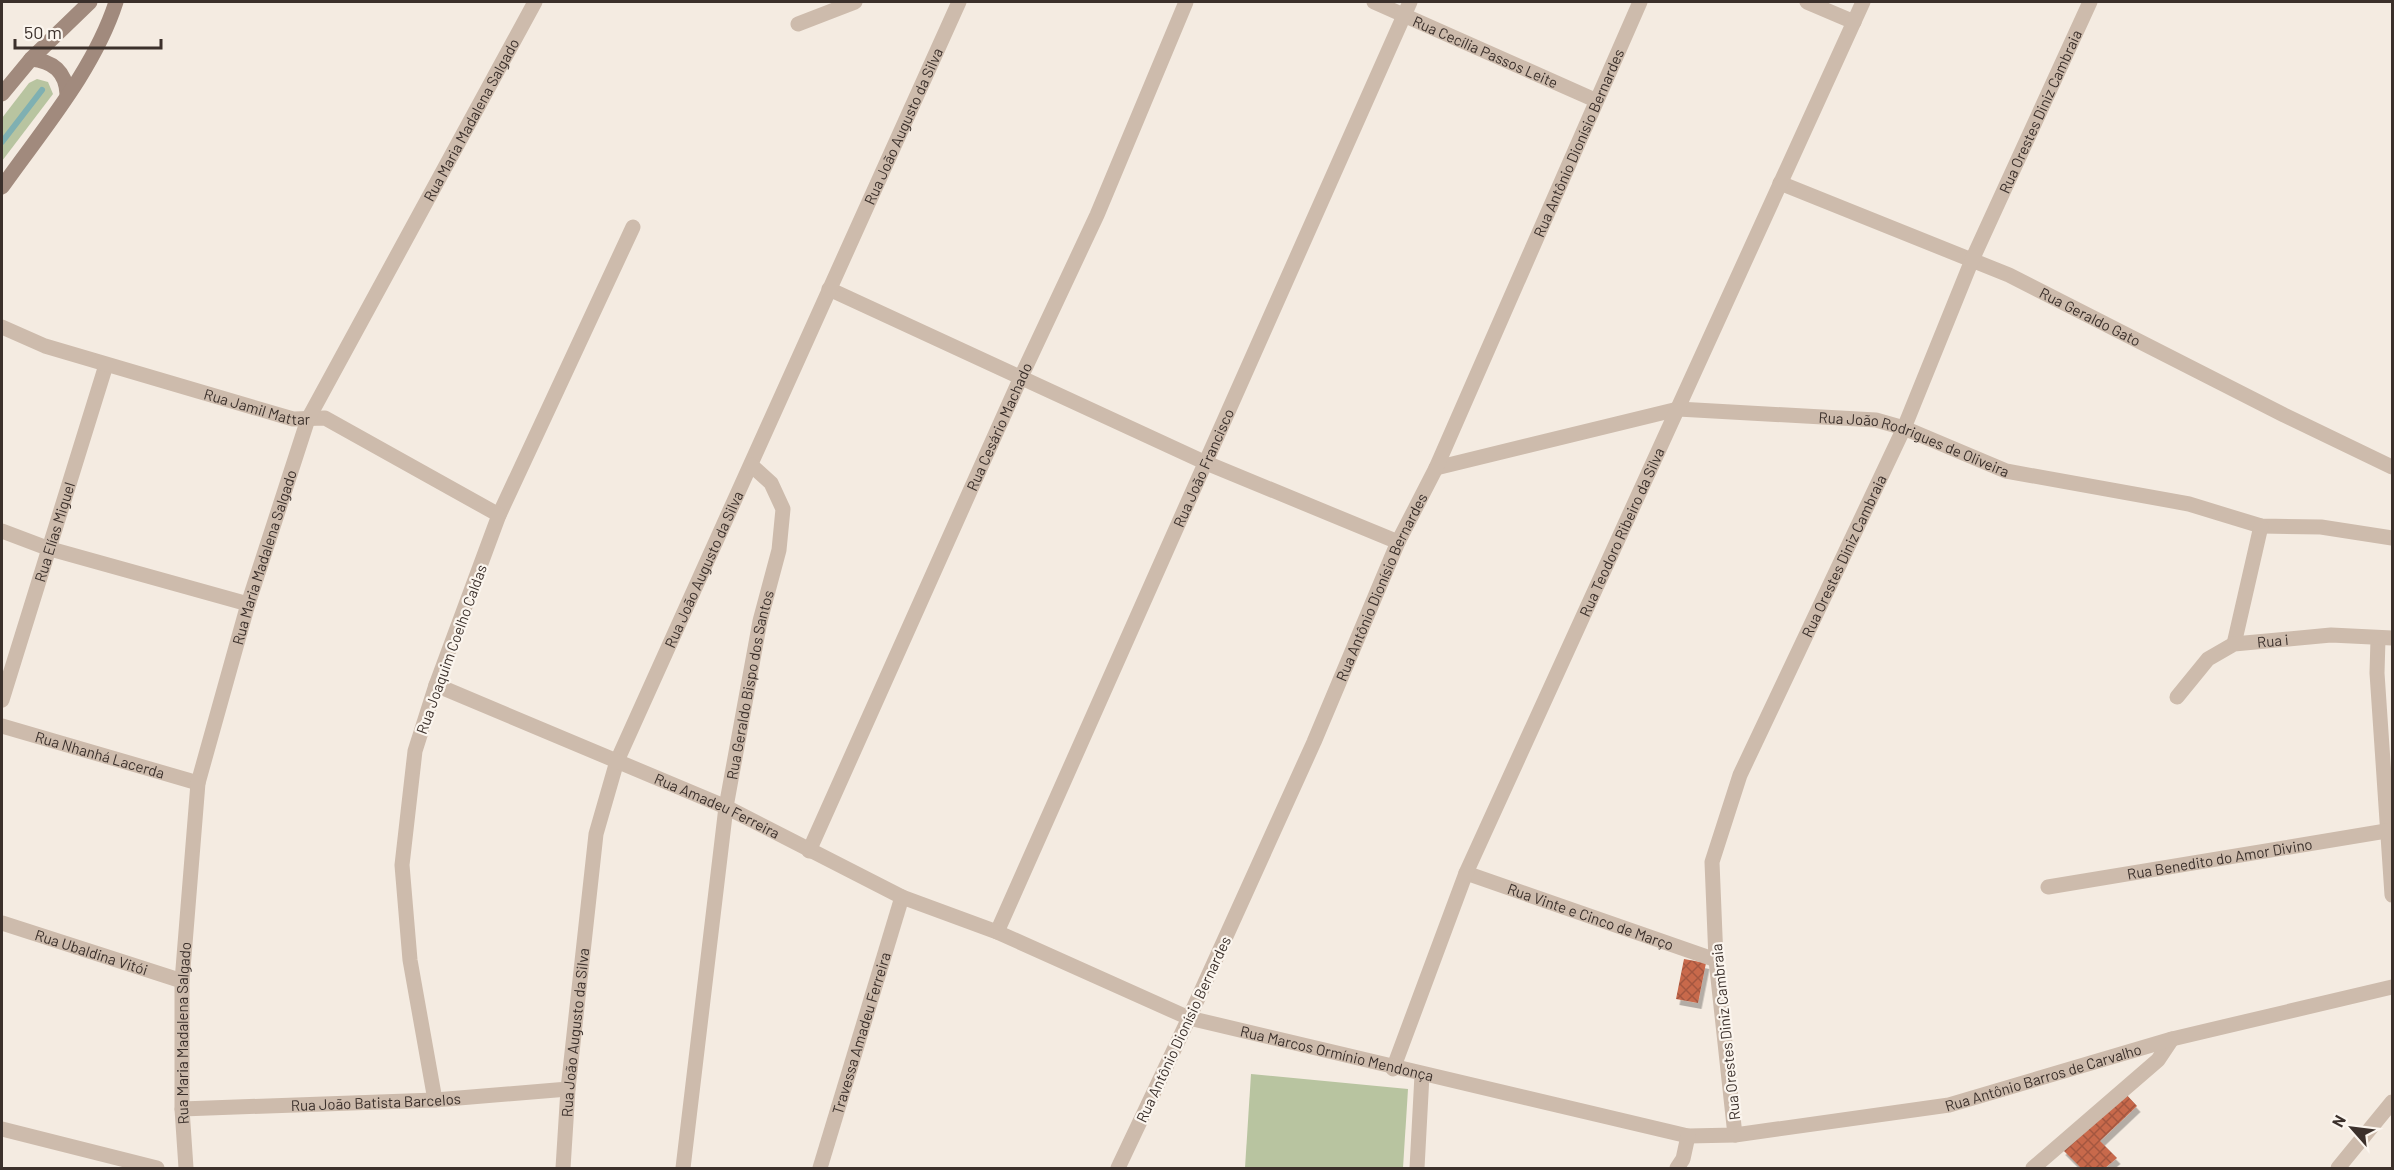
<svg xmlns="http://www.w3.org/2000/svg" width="2394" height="1170" font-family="Barlow,sans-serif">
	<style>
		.park { fill: #b8c4a0 }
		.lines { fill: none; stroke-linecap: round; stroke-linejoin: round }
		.stream { stroke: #7fb0b2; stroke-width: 6 }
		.building { fill: url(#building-cross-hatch); filter: url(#shadow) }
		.minor { stroke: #cdbbac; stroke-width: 15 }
		.tertiary { stroke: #cdbbac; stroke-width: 15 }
		.secondary { stroke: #a18a7d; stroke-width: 15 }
		.labels { text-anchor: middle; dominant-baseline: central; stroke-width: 4.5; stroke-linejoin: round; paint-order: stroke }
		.street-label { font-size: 15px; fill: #3b302b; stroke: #fbf5ee }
	</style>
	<defs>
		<pattern id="building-cross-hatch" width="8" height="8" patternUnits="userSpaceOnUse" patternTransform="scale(1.5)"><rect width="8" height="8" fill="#c8694b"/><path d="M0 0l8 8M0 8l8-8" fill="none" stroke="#a4573f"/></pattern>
		<filter id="shadow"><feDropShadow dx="3.5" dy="6" stdDeviation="0" flood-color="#0004"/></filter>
	</defs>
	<rect width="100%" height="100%" fill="#f4ebe1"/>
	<!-- park -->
	<g class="park">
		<polygon points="37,79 48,82 53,94 2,161 2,118 29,83"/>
		<polygon points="1251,1074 1408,1089 1403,1168 1245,1168"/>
	</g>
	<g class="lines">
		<!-- stream -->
		<polyline class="stream" points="2,142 42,90"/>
	</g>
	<!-- building -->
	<g class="building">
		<polygon points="1684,959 1706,963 1698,1003 1676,999"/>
		<polygon points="2123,1091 2137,1106 2100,1141 2117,1158 2105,1168 2081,1168 2062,1149"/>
	</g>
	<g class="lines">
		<!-- minor -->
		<g class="minor">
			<path id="s1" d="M1374 2 1595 100"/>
			<polyline points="1807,2 1854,22"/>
			<polyline points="798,24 855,2"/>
			<path id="s2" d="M1780 183 2009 275 2284 415 2392 467"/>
			<polyline points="829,289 1204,462 1398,542"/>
			<path id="s3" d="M1436 468 1678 409 1876 420 1904 428 2006 471 2189 504 2261 526 2321 527 2392 538"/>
			<polyline points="499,515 633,227"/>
			<polyline points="2,531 47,548 248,604"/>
			<polyline points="2378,639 2377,673 2392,895"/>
			<polyline points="2234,644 2261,526"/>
			<path id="s4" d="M2177 697 2208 659 2234 644 2331 635 2392 638"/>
			<path id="s5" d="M2 700 106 365"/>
			<path id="s6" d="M2 726 198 783"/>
			<path id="s7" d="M809 851 1021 377 1097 215 1186 2"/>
			<path id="s8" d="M1466 873 1716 960"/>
			<path id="s9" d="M2048 887 2392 830"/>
			<path id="s10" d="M2 923 182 981"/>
			<path id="s11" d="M997 932 1410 2"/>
			<path id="s12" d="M1189 1018 1314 742 1398 542 1436 468 1640 2"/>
			<path id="s13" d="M1393 1069 1466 873 1863 2"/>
			<polyline points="435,1100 410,960 402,865 415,751 436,685"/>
			<path id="s14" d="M182 1109 435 1100 568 1089"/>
			<polyline points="2,1129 157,1168"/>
			<path id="s15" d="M1735 1135 1716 960 1712 862 1740 775 1904 428 1972 260 2090 2"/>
			<path id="s16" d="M563 1168 568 1089 596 834 617 761 959 2"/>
			<path id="s17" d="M683 1168 726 807 760 621 779 550 783 509 771 483 751 465"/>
			<path id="s18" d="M820 1168 902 897"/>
			<polyline points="1417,1168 1422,1075"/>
			<polyline points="2033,1168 2158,1060 2172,1039"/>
			<polyline points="2338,1168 2392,1102"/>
		</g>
		<!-- tertiary -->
		<g class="tertiary">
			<path id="s19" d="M2 327 45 346 293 419 325 418 499 515 436 685 726 807 902 897 997 932 1189 1018 1688 1136 1735 1135 1949 1105 2172 1039 2392 987"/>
			<path id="s20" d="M186 1168 182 1109V981L198 783 248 604 308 419 535 2"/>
			<polyline points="1118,1168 1189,1018"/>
			<polyline points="1677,1168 1683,1159 1688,1136"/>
		</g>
		<!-- secondary -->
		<g class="secondary">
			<path d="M31 59C53 61 66 72 67 94"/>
			<polyline points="2,94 31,59 90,2"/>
			<path d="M2 187C43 129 94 70 116 2"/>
		</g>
	</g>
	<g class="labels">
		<!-- street labels -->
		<g class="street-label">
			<text stroke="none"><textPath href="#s1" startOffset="122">Rua Cecília Passos Leite</textPath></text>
			<text stroke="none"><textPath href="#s15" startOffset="1094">Rua Orestes Diniz Cambraia</textPath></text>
			<text stroke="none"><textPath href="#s20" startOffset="1107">Rua Maria Madalena Salgado</textPath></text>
			<text stroke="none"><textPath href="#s16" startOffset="1108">Rua João Augusto da Silva</textPath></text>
			<text stroke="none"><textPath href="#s12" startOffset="958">Rua Antônio Dionísio Bernardes</textPath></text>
			<text stroke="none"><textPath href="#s2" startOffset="338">Rua Geraldo Gato</textPath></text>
			<text stroke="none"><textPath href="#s19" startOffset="268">Rua Jamil Mattar</textPath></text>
			<text stroke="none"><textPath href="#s7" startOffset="465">Rua Cesário Machado</textPath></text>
			<text stroke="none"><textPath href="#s3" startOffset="490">Rua João Rodrigues de Oliveira</textPath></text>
			<text stroke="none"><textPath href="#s11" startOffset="508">Rua João Francisco</textPath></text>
			<text stroke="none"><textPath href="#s5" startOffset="176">Rua Elías Miguel</textPath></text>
			<text stroke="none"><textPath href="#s13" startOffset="584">Rua Teodoro Ribeiro da Silva</textPath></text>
			<text stroke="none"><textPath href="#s15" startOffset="608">Rua Orestes Diniz Cambraia</textPath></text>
			<text stroke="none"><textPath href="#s20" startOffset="621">Rua Maria Madalena Salgado</textPath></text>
			<text stroke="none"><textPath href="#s16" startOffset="622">Rua João Augusto da Silva</textPath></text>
			<text stroke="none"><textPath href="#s12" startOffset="472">Rua Antônio Dionísio Bernardes</textPath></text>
			<text stroke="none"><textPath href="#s4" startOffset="118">Rua i</textPath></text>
			<text transform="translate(451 649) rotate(-70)">Rua Joaquim Coelho Caldas</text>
			<text stroke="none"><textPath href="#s17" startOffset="488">Rua Geraldo Bispo dos Santos</textPath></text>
			<text stroke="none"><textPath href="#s6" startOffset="102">Rua Nhanhá Lacerda</textPath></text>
			<text stroke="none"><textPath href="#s19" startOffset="1024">Rua Amadeu Ferreira</textPath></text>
			<text stroke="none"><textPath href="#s9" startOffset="174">Rua Benedito do Amor Divino</textPath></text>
			<text stroke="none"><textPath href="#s8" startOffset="132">Rua Vinte e Cinco de Março</textPath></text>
			<text stroke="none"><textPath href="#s10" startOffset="94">Rua Ubaldina Vitói</textPath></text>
			<text transform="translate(1183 1029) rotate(-65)">Rua Antônio Dionísio Bernardes</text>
			<text stroke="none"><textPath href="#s16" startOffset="136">Rua João Augusto da Silva</textPath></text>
			<text transform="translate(1725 1032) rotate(-96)">Rua Orestes Diniz Cambraia</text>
			<text stroke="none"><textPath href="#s18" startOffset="141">Travessa Amadeu Ferreira</textPath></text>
			<text stroke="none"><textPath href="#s20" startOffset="135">Rua Maria Madalena Salgado</textPath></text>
			<text stroke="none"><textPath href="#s19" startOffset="1694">Rua Marcos Ormínio Mendonça</textPath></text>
			<text stroke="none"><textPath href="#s19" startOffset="2416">Rua Antônio Barros de Carvalho</textPath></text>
			<text stroke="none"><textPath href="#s14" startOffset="194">Rua João Batista Barcelos</textPath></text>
		</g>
	</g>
	<!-- border -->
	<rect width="2394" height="1170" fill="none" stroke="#3b302b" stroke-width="6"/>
	<!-- north arrow -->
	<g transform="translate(2352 1128) rotate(298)" stroke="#fbf5ee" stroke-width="4.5" paint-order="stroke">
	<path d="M0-4.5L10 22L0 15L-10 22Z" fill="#3b302b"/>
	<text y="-9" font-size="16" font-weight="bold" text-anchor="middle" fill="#3b302b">N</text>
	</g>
	<!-- scale -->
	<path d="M15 39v9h146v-9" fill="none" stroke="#3b302b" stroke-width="3"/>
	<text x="24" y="39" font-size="18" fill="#3b302b" stroke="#fbf5ee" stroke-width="4.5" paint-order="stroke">50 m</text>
</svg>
